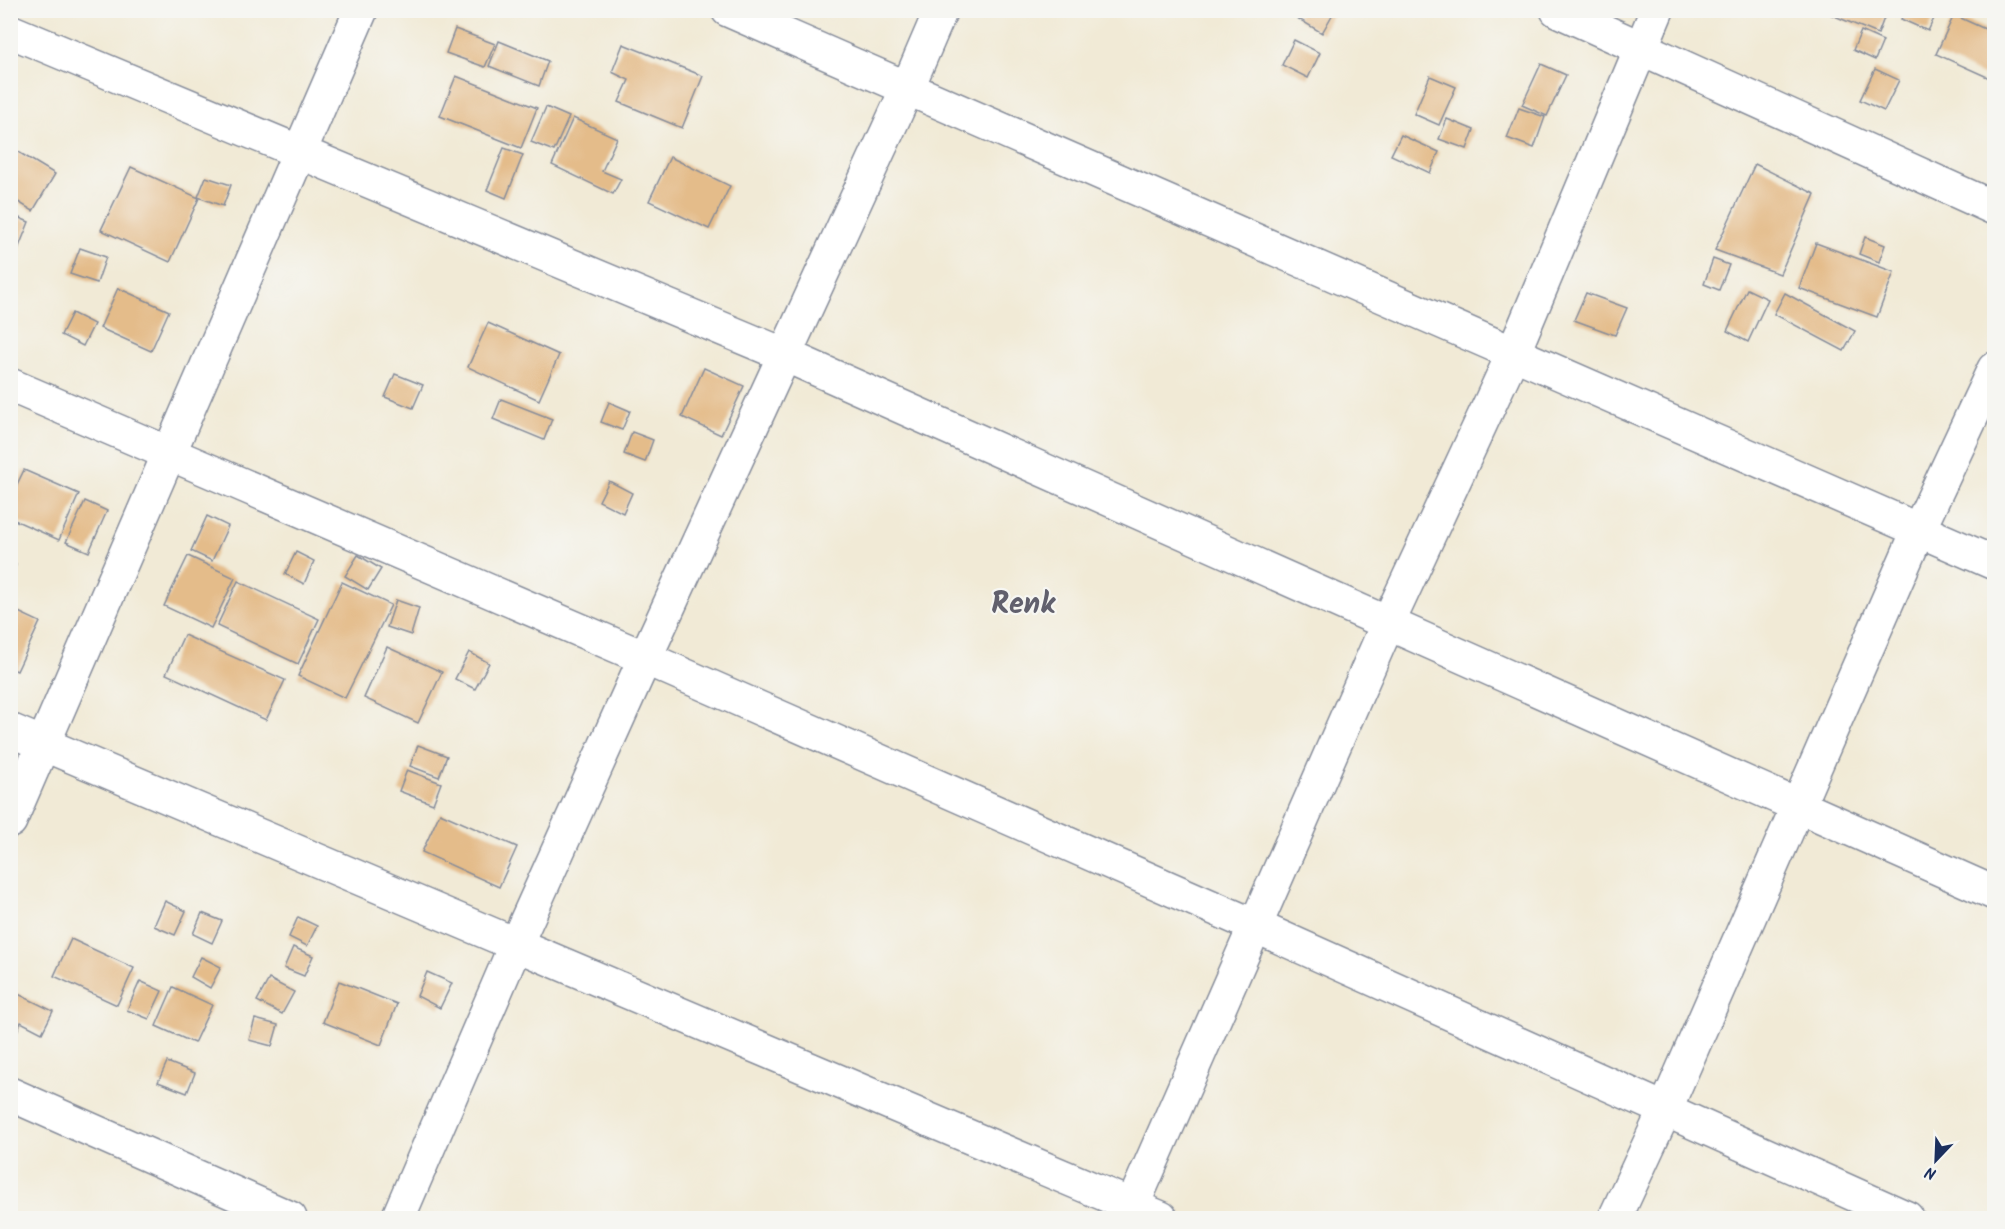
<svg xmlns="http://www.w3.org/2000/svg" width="2005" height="1229" font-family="Kalam,sans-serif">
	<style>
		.building { fill: #e4bc8a }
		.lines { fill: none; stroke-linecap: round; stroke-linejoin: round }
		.street-casing { stroke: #868c9a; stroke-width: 36 }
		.street { stroke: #fff; stroke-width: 33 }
		.labels { text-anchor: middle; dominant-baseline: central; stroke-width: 4.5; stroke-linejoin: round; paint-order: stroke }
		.town-label { font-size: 30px; font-weight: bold; fill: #61606d; stroke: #f6f6f2 }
	</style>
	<rect width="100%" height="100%" fill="#f6f6f2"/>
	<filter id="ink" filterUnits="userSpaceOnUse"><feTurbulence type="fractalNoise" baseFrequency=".0167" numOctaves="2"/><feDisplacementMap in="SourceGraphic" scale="12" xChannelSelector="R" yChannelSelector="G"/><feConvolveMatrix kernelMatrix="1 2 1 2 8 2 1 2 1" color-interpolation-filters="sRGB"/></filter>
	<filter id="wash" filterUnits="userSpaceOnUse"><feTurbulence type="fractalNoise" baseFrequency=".008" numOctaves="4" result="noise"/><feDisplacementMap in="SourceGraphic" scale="24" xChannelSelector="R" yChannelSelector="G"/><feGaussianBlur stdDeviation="1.35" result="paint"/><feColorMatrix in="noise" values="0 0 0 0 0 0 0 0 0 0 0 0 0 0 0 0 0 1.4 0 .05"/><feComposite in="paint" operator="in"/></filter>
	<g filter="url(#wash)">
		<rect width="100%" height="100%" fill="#f1ead6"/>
		<g id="blocks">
			<!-- building -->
			<g class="building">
				<polygon points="1301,10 1335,10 1322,33 1297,18"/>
				<polygon points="1820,10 1887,10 1878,34"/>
				<polygon points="1905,10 1938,10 1928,31 1901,19"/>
				<polygon points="1954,15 1994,33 1994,80 1936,54"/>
				<polygon points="455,29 495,44 485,67 446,53"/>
				<polygon points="1861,31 1883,41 1875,60 1853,50"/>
				<polygon points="1294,40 1320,53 1308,78 1282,65"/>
				<polygon points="499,41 548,61 539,86 489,66"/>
				<polygon points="623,44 703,76 682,128 619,102 629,80 612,72"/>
				<polygon points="1541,64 1566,75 1547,116 1522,105"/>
				<polygon points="1875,69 1899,80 1884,111 1860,100"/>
				<polygon points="456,76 537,108 521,148 440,116"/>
				<polygon points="1430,76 1456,87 1439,125 1414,114"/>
				<polygon points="546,107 569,117 554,151 531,142"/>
				<polygon points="1519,108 1545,117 1534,148 1507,138"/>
				<polygon points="573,118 617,138 602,171 621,179 613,194 552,165"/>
				<polygon points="1447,119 1474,130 1467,149 1439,139"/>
				<polygon points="1401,135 1439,152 1430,173 1391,155"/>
				<polygon points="504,148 523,155 506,198 487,190"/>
				<polygon points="15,150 55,174 33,211 10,197 10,157"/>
				<polygon points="670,157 730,186 709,229 649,201"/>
				<polygon points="1755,164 1815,194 1780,274 1715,250"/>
				<polygon points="131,167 199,198 170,262 101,230"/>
				<polygon points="206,177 231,185 223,206 198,197"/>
				<polygon points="10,214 29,222 12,264 10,263"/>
				<polygon points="1865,237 1885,245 1879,262 1859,254"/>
				<polygon points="1816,243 1894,272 1877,317 1799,288"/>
				<polygon points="80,248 106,257 97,283 70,274"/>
				<polygon points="1713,259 1729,265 1719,290 1704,284"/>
				<polygon points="118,288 169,311 151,351 100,328"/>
				<polygon points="1747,289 1768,299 1748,342 1727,331"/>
				<polygon points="1586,293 1627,308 1615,335 1574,320"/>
				<polygon points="1785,293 1855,331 1844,351 1774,314"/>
				<polygon points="72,313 94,324 83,346 61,335"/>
				<polygon points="488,323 559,355 539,400 468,367"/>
				<polygon points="704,368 744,386 721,435 682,417"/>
				<polygon points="395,374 423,385 413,408 385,397"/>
				<polygon points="501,399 552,419 544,440 493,419"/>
				<polygon points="609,402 630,411 622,430 601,422"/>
				<polygon points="632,432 653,440 645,462 624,454"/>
				<polygon points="24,470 79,494 59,540 10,518 10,499"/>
				<polygon points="609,481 632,493 623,513 599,501"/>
				<polygon points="85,501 107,511 89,552 66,542"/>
				<polygon points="207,516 228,526 212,561 191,551"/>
				<polygon points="296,552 314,561 304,584 285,574"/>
				<polygon points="358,555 381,569 368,590 345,576"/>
				<polygon points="188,556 235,578 211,628 164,606"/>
				<polygon points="10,563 16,565 11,577 10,577"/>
				<polygon points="238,581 319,619 298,664 217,626"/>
				<polygon points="342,582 391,605 345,698 298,676"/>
				<polygon points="396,600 419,608 411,635 387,627"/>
				<polygon points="10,608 40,622 17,671 10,668"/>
				<polygon points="184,635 285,680 266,720 166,674"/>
				<polygon points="387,647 442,672 418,723 364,698"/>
				<polygon points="469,652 489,663 475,689 455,679"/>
				<polygon points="418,745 447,756 439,777 410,766"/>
				<polygon points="407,770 441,783 433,804 399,791"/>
				<polygon points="440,813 517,847 499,887 422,852"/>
				<polygon points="165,901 186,911 175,935 154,926"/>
				<polygon points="202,913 222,921 212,943 193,934"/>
				<polygon points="298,917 317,926 307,946 289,937"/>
				<polygon points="71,939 134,968 117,1005 54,976"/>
				<polygon points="293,947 313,956 304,976 284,968"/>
				<polygon points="201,957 221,967 210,988 191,977"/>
				<polygon points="427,972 452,983 440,1008 417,996"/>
				<polygon points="269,979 294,992 282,1014 257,1001"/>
				<polygon points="140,981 162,991 149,1019 127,1010"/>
				<polygon points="339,981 397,1004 381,1045 323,1022"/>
				<polygon points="173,987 212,1005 194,1043 156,1026"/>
				<polygon points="10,990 53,1011 42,1033 21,1022 15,1036 10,1034"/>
				<polygon points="255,1019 278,1025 272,1046 249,1040"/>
				<polygon points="167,1062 195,1073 187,1093 158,1082"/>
			</g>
		</g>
	</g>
	<g filter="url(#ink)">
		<use href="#blocks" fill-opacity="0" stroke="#868c9a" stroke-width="1.5"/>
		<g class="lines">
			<defs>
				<g id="street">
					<polyline points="728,10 1994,563"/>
					<polyline points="1557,10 1994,208"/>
					<polyline points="10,31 785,355 1994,893"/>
					<polyline points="10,385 645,658 1255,926 1907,1218"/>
					<polyline points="10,730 1161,1218"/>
					<polyline points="10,821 361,10"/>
					<polyline points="10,1094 290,1218"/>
					<polyline points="398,1218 516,944 645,658 907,89 941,10"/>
					<polyline points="1127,1218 1388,623 1513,354 1657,10"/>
					<polyline points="1615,1218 1665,1110 1919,529 1994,369"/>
				</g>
			</defs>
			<!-- street casing -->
			<use href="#street" class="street-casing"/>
			<!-- street -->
			<use href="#street" class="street"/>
		</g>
	</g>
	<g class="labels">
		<!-- town labels -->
		<g class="town-label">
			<text x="1023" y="605">Renk</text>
		</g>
	</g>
	<!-- margin -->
	<rect width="2005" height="1229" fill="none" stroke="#f6f6f2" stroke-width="36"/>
	<!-- north arrow -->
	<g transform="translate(1936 1160) rotate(203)" stroke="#f6f6f2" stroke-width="4.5" paint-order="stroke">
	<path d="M0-4.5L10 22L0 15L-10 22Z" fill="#1b2f5e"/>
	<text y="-9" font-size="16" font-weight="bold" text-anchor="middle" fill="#1b2f5e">N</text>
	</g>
</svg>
